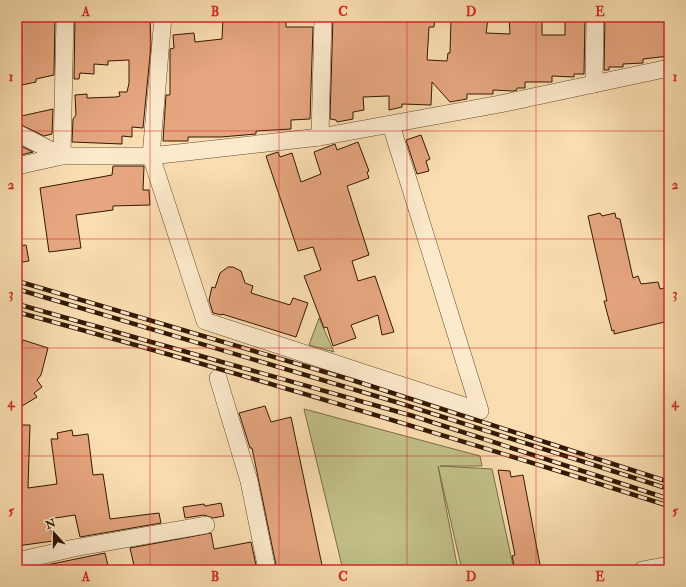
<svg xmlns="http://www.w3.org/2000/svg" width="686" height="587" font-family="'IM FELL Double Pica',serif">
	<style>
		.green { fill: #c2c088; stroke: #7a6c46 }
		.building { fill: #e6a680; stroke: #331803 }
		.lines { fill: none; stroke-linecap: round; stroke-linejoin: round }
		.minor-casing { stroke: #654a2e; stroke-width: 18 }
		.minor { stroke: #fceacc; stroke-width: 17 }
		.rail-casing { stroke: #331803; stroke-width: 4.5 }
		.rail { stroke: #fceacc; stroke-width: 3; stroke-dasharray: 9; stroke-linecap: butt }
		.grid { fill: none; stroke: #d62828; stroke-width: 1; stroke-opacity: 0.55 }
		.neatline { fill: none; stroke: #d62828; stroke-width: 1.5 }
		.grid-label { font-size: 13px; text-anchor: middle; font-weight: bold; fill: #d62828 }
	</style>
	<rect width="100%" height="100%" fill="#fadeb1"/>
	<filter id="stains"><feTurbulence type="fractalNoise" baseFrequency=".005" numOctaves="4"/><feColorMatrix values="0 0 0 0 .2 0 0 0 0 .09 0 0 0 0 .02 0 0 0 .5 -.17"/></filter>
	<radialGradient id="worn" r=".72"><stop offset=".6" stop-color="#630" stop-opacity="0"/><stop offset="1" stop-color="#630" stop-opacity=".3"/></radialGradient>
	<!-- green -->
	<g class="green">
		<polygon points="319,318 334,352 309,345"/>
		<polygon points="304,409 480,456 482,466 440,466 492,469 514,570 462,570 438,466 458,570 343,570"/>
	</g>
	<!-- building -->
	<g class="building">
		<polygon points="17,17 55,17 54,75 36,79 36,82 17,86"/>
		<polygon points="75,17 150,17 151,45 143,128 132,127 132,137 122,136 122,144 72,142 73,119 76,115 75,95 87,94 87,98 116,97 120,96 119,92 127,92 129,83 129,60 108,61 108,65 94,64 94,74 80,73 79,79 74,79"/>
		<polygon points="223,17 286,17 286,27 313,27 310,119 291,120 291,129 256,131 256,134 221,137 188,137 188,141 163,141 166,95 170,95 170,49 174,48 173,35 194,33 195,42 222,39"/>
		<polygon points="333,17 370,17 371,21 400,21 400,17 435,17 434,27 429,27 427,60 447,61 448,53 450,53 451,19 488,19 486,33 510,34 509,17 529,17 529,21 542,20 542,35 565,35 565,17 585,17 584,74 574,74 574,77 552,76 552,82 525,82 525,88 517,88 517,90 513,91 493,90 493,94 467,94 467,99 450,102 432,82 431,105 402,104 402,107 389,110 389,96 363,97 364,110 353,112 353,119 337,122 336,120 330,119"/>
		<polygon points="605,17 669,17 669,56 643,59 643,63 623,64 623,67 609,67 609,70 604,70"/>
		<polygon points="53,109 52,134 44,136 17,123 17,117"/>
		<polygon points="421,135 430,159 426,161 429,171 417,174 406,140"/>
		<polygon points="358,142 369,171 367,172 369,178 347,186 369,255 352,261 358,281 375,276 394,332 382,335 378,315 351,325 356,338 333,346 327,327 324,328 304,276 321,270 313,247 298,251 266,156 278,152 280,157 292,153 301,182 321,174 314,152 335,144 337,150"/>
		<polygon points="17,144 33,152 17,156"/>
		<polygon points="113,166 144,166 143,190 149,190 150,205 113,206 113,210 76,215 81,248 49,252 40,188 112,175"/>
		<polygon points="600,213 602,216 615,213 616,218 620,219 633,278 638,276 641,284 658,282 660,289 669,287 669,321 614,334 614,330 612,331 604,301 607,301 588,216"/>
		<polygon points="26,245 29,261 17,263 17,246"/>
		<polygon points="228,267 233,267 241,271 245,283 253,286 251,293 290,305 293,298 308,303 296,337 222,314 222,315 213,313 209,300 212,287 215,288 220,273"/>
		<polygon points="23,340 48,348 41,375 37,380 42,387 34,393 37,397 17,409 17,365"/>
		<polygon points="265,406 271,422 291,417 323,570 277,570 252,448 250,448 239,413"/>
		<polygon points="17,425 30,425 28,488 57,484 51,439 58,439 57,433 72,430 73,436 88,434 93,475 103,474 110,519 159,513 161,523 80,537 75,515 49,519 53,541 17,546"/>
		<polygon points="498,470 510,471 511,477 523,475 541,570 515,570 512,556 515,555"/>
		<polygon points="221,503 224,516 213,518 204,515 185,518 183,507 204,504 205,506"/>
		<polygon points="211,533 214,549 251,542 257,570 135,570 130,548"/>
		<polygon points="105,553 109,570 33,570 32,568"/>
	</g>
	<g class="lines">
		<defs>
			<g id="minor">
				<polyline points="163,17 151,156 205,321 480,411 391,125"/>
				<polyline points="594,84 595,17"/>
				<polyline points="17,133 62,156 65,17"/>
				<polyline points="320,137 323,17"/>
				<polyline points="17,166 62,156 151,156 320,137 500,104 669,68"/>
				<polyline points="218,378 249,481 267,570"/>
				<polyline points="17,561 74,548 206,525"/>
				<polyline points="642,570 669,565"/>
			</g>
		</defs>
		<!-- minor casing -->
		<use href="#minor" class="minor-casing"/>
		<!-- minor -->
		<use href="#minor" class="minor"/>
		<defs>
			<g id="rail">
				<polyline points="17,281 352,380 669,482"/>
				<polyline points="17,289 396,402 669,489"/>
				<polyline points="17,304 413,416 669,499"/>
				<path d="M17 312C236 372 453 437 669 506"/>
			</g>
		</defs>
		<!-- rail casing -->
		<use href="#rail" class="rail-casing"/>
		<!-- rail -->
		<use href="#rail" class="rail"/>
	</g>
	<!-- grid -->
	<path class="grid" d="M150 17V570M279 17V570M407 17V570M536 17V570M17 131H669M17 239H669M17 348H669M17 456H669"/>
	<!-- margin -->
	<rect width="686" height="587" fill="none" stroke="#fadeb1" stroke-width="44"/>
	<!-- north arrow -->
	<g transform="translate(54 533) rotate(339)" stroke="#fceacc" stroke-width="3" paint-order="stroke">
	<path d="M0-3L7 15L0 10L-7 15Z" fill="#331803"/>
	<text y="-6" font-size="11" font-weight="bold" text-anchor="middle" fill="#331803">N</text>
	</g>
	<rect x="22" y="22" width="642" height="543" class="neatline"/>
	<g class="grid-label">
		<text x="86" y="16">A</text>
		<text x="215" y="16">B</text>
		<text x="343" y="16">C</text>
		<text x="471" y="16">D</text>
		<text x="600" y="16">E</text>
		<text x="11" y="81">1</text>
		<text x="675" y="81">1</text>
		<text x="11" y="189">2</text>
		<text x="675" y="189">2</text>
		<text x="11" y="298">3</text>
		<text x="675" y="298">3</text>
		<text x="11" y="407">4</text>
		<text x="675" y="407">4</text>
		<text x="11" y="515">5</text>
		<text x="675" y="515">5</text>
		<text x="86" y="581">A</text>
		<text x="215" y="581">B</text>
		<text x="343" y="581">C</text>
		<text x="471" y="581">D</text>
		<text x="600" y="581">E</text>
	</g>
	<rect width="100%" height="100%" filter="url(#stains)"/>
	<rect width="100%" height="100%" fill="url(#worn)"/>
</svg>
